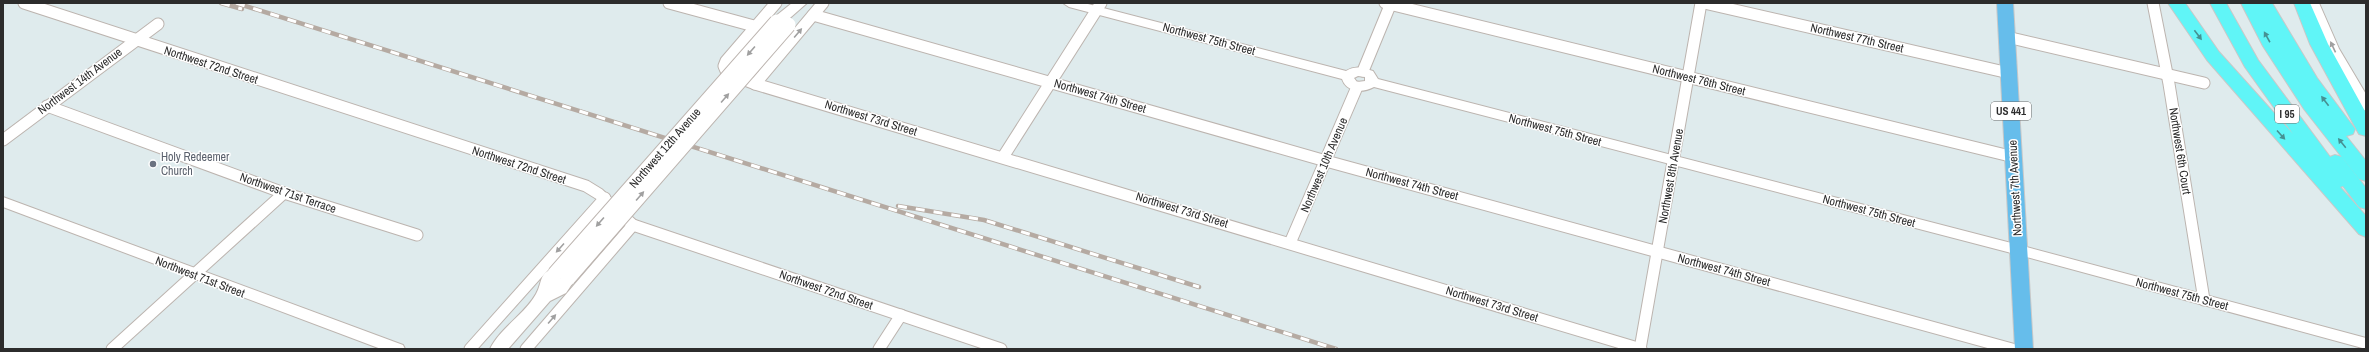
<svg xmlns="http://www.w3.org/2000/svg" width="2369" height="352" font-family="'Archivo Narrow',sans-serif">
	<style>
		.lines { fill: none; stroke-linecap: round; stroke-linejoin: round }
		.minor-casing { stroke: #bcb4af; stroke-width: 13 }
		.tertiary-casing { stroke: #bcb4af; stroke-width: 2 }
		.secondary-casing { stroke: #bcb4af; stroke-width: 2 }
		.primary-casing { stroke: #c8c8c8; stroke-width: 2 }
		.motorway-casing { stroke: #c8c8c8; stroke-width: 2 }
		.minor { stroke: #fff; stroke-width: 11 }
		.tertiary { fill: #fff; fill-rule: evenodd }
		.secondary { fill: #fff; fill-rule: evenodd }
		.primary { fill: #66bdeb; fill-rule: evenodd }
		.motorway { fill: #60f5f7; fill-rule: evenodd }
		.rail-casing { stroke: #b5aaa2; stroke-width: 4.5 }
		.rail { stroke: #fff; stroke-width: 3; stroke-dasharray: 9; stroke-linecap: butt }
		.secondary-bridge-casing { stroke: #bcb4af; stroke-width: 17; stroke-linecap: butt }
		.secondary-bridge { stroke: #fff; stroke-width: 15 }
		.oneway { fill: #a0a0a0 }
		.oneway2 { fill: #469092 }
		.worship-dot { fill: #6b7280; stroke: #fff; stroke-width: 1.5 }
		.labels { text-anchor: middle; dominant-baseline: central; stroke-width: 3; stroke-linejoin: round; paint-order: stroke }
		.shield { fill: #fff; stroke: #6b6b6b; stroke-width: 1 }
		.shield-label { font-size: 11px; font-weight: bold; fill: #2c2c2c }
		.street-label { font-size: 12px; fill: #2c2c2c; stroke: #fff }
		.worship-label { font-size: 12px; fill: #5b616d; stroke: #fff; text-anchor: start }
	</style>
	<rect width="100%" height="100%" fill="#dfebed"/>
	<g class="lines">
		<defs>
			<g id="minor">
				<polyline points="24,3 586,186 599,194 633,225 1001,349"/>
				<polyline points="669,3 754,26"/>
				<polyline points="776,3 726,61 724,66 727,73 755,84 1641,349"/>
				<polyline points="1385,3 2014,157"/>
				<polyline points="1704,3 2009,73"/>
				<polyline points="2153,3 2169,84 2204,300"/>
				<polyline points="2313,3 2334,51 2366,105"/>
				<polyline points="813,15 1326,161 2012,349"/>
				<polyline points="2007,37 2204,83"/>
				<polyline points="1363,71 1391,3"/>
				<polyline points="755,84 823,3"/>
				<polyline points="47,106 284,193 417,235"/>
				<polyline points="3,140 158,24"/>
				<polyline points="1003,157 1101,3"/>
				<polyline points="1290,243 1357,87"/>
				<polyline points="112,349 284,193"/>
				<polyline points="470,349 605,198"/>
				<polyline points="526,349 633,225"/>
				<polyline points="879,349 901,315"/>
				<polyline points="1640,349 1701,3"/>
			</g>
			<g id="tertiary">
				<path d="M1063 3H1084L1346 71C1356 65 1363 68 1373 71L1378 79 2019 245 2366 338V349L2019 255 1374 87C1363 93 1347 93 1342 79L1069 7ZM1358 76 1365 77V81L1357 82 1354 78Z"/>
				<polygon points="3,197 403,345 405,349 381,349 3,207"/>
			</g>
			<g id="secondary">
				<polygon points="792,3 807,3 782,25 772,25 770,22 772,19"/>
				<path d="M555 268 561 269 563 273 568 272 574 273 576 278 566 293 550 301 508 349H490C500 328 525 314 536 294 543 282 538 273 555 268Z"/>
			</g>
			<polygon id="primary" points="1997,3 2013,3 2033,349 2015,349"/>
			<g id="motorway">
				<polygon points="2168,3 2185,3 2219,52 2293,134 2245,67 2210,3 2226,3 2258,60 2330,157 2335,155 2342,157 2366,188 2366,209 2359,207 2343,186 2340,187 2366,216 2366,237 2359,234 2207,60"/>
				<polygon points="2241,3 2272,3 2317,78 2355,129 2353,134 2346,136 2366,161 2366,181 2359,179 2304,109 2263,46"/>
				<polygon points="2294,3 2310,3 2328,44 2366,113 2366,136 2359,134 2310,44"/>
			</g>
		</defs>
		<!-- minor casing -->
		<use href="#minor" class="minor-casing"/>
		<!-- tertiary casing -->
		<use href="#tertiary" class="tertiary-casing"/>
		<!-- secondary casing -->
		<use href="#secondary" class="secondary-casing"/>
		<!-- primary casing -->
		<use href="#primary" class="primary-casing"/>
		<!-- motorway casing -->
		<use href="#motorway" class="motorway-casing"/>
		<!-- minor -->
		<use href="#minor" class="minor"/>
		<!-- tertiary -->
		<use href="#tertiary" class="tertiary"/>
		<!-- secondary -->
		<use href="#secondary" class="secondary"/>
		<!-- primary -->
		<use href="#primary" class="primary"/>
		<!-- motorway -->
		<use href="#motorway" class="motorway"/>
		<defs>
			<g id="rail">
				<polyline points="221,3 242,9"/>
				<polyline points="236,3 1336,349"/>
				<polyline points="898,206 984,220 1199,287"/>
			</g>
		</defs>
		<!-- rail casing -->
		<use href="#rail" class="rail-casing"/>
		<!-- rail -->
		<use href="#rail" class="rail"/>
		<defs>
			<g id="secondary-bridge">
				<polyline points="555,274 777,22"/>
				<polyline points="568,278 788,25"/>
			</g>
		</defs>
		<!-- secondary-bridge casing -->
		<use href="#secondary-bridge" class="secondary-bridge-casing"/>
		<!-- secondary-bridge -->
		<use href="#secondary-bridge" class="secondary-bridge"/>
	</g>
	<!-- one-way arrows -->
	<defs><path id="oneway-solid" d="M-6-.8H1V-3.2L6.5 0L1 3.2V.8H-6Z"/></defs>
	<g class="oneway">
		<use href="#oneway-solid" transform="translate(798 33) rotate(-50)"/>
		<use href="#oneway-solid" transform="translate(2333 47) rotate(-115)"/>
		<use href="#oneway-solid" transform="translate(751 51) rotate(131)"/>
		<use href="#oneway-solid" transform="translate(725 98) rotate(-49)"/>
		<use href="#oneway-solid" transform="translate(640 196) rotate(-49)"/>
		<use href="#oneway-solid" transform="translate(600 222) rotate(131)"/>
		<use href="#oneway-solid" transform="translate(560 248) rotate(132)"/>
		<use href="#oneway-solid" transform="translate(552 319) rotate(-49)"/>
	</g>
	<g class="oneway2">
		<use href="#oneway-solid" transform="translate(2198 35) rotate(53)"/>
		<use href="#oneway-solid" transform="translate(2267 37) rotate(-119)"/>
		<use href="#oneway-solid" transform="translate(2325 101) rotate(-127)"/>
		<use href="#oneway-solid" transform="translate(2281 135) rotate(48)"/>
		<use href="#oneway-solid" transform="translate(2342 143) rotate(-129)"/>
	</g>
	<!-- markers -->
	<circle class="worship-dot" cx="153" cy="164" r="4"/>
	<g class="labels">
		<!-- shield labels -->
		<g class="shield">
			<rect x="1991" y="102" width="40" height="18" rx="3"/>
			<rect x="2275" y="105" width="24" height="18" rx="3"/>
		</g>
		<g class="shield-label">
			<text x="2011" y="111">US 441</text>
			<text x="2287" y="114">I 95</text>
		</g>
		<!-- street labels -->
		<g class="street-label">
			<text transform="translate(1857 38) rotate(13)">Northwest 77th Street</text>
			<text transform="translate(1209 39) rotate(15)">Northwest 75th Street</text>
			<text transform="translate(211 65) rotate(18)">Northwest 72nd Street</text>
			<text transform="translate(1699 80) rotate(14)">Northwest 76th Street</text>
			<text transform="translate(80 81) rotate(-37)">Northwest 14th Avenue</text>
			<text transform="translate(1100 96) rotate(16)">Northwest 74th Street</text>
			<text transform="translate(871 118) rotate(17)">Northwest 73rd Street</text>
			<text transform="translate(1555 130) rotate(15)">Northwest 75th Street</text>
			<text transform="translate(665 148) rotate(-49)">Northwest 12th Avenue</text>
			<text transform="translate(2180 151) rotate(81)">Northwest 6th Court</text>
			<text transform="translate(519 165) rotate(18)">Northwest 72nd Street</text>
			<text transform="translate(1324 165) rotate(-67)">Northwest 10th Avenue</text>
			<text transform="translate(1671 176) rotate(-80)">Northwest 8th Avenue</text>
			<text transform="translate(1412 184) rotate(15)">Northwest 74th Street</text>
			<text transform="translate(2015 188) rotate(-93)">Northwest 7th Avenue</text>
			<text transform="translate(288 193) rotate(19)">Northwest 71st Terrace</text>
			<text transform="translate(1182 210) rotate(17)">Northwest 73rd Street</text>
			<text transform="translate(1869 211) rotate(15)">Northwest 75th Street</text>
			<text transform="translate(1724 270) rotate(15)">Northwest 74th Street</text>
			<text transform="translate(200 277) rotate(21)">Northwest 71st Street</text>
			<text transform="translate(826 290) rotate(19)">Northwest 72nd Street</text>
			<text transform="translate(2182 294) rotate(15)">Northwest 75th Street</text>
			<text transform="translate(1492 304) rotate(17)">Northwest 73rd Street</text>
		</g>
		<!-- worship labels -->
		<g class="worship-label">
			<text x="161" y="157">Holy Redeemer<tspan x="161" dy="14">Church</tspan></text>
		</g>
	</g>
	<!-- border -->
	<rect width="2369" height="352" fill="none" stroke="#2c2c2c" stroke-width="8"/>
</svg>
